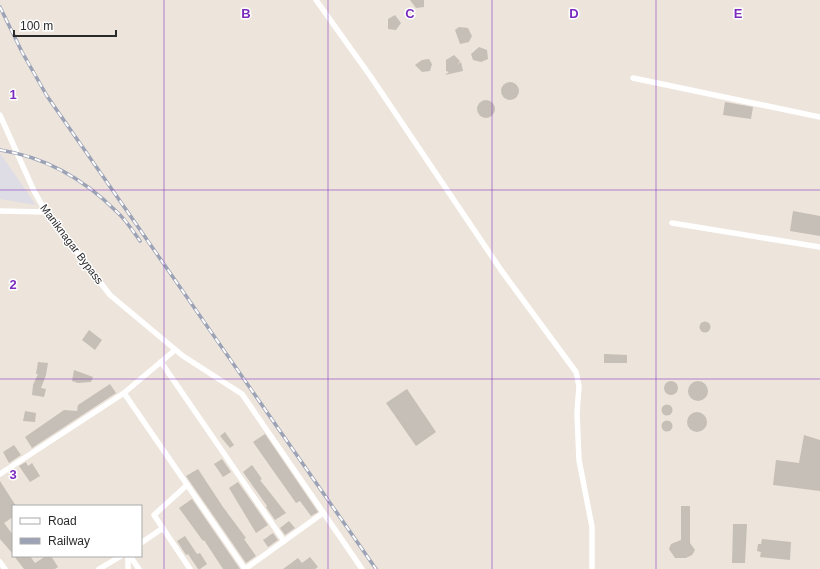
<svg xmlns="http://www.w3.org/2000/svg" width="820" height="569" font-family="Helvetica,sans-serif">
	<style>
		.industrial { fill: #dedce5 }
		.building { fill: #c5bfb7 }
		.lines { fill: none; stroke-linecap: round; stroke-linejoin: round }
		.street { stroke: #fff; stroke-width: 5.5 }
		.rail-casing { stroke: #9da3b6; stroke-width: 3.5 }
		.rail { stroke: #fff; stroke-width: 2; stroke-dasharray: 6; stroke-linecap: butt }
		.grid { fill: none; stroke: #7b2cbf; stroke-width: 1; stroke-opacity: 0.55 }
		.labels { text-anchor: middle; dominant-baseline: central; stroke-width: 3; stroke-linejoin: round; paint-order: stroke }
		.street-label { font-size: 11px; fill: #2a2a2a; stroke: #fff }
		.grid-label { font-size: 13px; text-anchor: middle; font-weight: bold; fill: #7b2cbf; stroke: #fff; stroke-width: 3; stroke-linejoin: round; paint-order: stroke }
	</style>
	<rect width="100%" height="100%" fill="#ede4db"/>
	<!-- industrial -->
	<polygon class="industrial" points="0,153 36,205 0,199"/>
	<!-- building -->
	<g class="building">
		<polygon points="410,0 424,0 424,7 416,8"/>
		<polygon points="395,15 401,23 396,30 388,29 388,19"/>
		<polygon points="459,27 468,28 472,36 469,42 460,44 455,30"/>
		<polygon points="479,47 487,50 488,59 481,62 473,60 471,54"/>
		<polygon points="454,55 460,61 458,64 461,62 463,71 445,75 449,72 446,71 446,60"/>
		<polygon points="429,59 432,64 430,71 422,72 415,65 422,60"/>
		<circle cx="510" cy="91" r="9"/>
		<circle cx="486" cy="109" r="9"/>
		<polygon points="725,102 753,107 751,119 723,115"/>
		<polygon points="793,211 820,216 820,236 790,231"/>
		<circle cx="705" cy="327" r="5.5"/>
		<polygon points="89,330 102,340 95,350 82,340"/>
		<polygon points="604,354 627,355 627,363 604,363"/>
		<polygon points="38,362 48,363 46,375 41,388 46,389 44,397 32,395 33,385 38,374 36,374"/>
		<polygon points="74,370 93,377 91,382 78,383 72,381"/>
		<circle cx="671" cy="388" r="7"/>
		<circle cx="698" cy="391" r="10"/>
		<polygon points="110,384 116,393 32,448 25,437 64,410 77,411 78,405"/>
		<polygon points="407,389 436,432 416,446 386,403"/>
		<circle cx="667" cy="410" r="5.5"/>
		<polygon points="25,411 36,413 35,422 23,421"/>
		<circle cx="697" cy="422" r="10"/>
		<circle cx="667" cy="426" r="5.5"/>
		<polygon points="225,432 234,445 230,448 220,436"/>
		<polygon points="265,434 318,512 311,516 300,501 296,503 253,442"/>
		<polygon points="804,435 820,440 820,491 773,485 776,460 799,463"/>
		<polygon points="14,445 21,455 9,463 3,452"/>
		<polygon points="222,459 231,472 223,477 214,464"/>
		<polygon points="26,462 28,466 32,463 40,476 30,482 19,466"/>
		<polygon points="252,465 262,479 260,480 286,513 275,520 266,507 267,506 243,472"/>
		<polygon points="198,469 223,507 246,538 244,539 256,556 246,563 186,476"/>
		<polygon points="0,481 16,506 13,506 13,517 4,523 13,535 13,554 0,539"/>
		<polygon points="238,482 268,525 256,533 229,488"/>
		<polygon points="192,499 240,569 223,569 204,540 203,541 179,508"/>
		<polygon points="681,506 690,506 690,543 695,550 692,555 686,558 675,558 669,549 671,544 681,540"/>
		<polygon points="289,521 295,528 285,535 280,528"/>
		<polygon points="733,524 747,524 745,563 732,563"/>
		<polygon points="273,533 278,540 268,547 263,540"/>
		<polygon points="185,536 197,554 200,553 207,564 200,569 198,569 188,554 186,555 177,541"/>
		<polygon points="762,539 791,542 790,560 760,557 761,552 757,551 758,544 761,544"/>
		<polygon points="14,556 30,556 35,563 46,556 51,556 58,567 55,569 24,569"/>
		<polygon points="310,557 318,567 315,569 283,569 298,558 302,563"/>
	</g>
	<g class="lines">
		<!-- street -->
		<g class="street">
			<polyline points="316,0 371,77 501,270 576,372 579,386 577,413 579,460 592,527 592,569"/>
			<polyline points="633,78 820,117"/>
			<polyline points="0,115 34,191 46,212 110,295 183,356 242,394 362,569"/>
			<polyline points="0,211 46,212"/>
			<polyline points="672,223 820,247"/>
			<polyline points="161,362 284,541"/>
			<polyline points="124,393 245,569"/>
			<polyline points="0,474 124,393 175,350"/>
			<polyline points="187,485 154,515 190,569"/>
			<polyline points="141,543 163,528"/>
			<polyline points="128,556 128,569"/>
			<polyline points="130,556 139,569"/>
			<polyline points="0,562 5,569"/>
			<polyline points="99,569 121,556"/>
			<polyline points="245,569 323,513"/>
		</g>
		<defs>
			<g id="rail">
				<polyline points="0,7 22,52 47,96 376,569"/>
				<path d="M0 150C45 157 85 180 117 212 126 220 133 231 140 241"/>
			</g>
		</defs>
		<!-- rail casing -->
		<use href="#rail" class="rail-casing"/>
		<!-- rail -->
		<use href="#rail" class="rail"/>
	</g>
	<!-- grid -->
	<path class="grid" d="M164 0V569M328 0V569M492 0V569M656 0V569M0 190H820M0 379H820"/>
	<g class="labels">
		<!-- street labels -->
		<g class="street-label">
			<text transform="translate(72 244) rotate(53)">Maniknagar Bypass</text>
		</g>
	</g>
	<g class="grid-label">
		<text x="246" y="18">B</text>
		<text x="410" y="18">C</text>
		<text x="574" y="18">D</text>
		<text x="738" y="18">E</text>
		<text x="13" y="99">1</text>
		<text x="13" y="289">2</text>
		<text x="13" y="479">3</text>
	</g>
	<!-- legend -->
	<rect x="12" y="505" width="130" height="52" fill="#ffffff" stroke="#aaaaaa"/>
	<rect x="20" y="518" width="20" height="6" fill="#ffffff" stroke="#aaaaaa"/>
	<text x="48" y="525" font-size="12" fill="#2a2a2a">Road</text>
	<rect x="20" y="538" width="20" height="6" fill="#9da3b6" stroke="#aaaaaa"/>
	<text x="48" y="545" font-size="12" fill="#2a2a2a">Railway</text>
	<!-- scale -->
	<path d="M14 30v6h102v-6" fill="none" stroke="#2a2a2a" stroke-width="2"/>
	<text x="20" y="30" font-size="12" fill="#2a2a2a" stroke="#ffffff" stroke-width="3" paint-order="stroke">100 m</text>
</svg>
